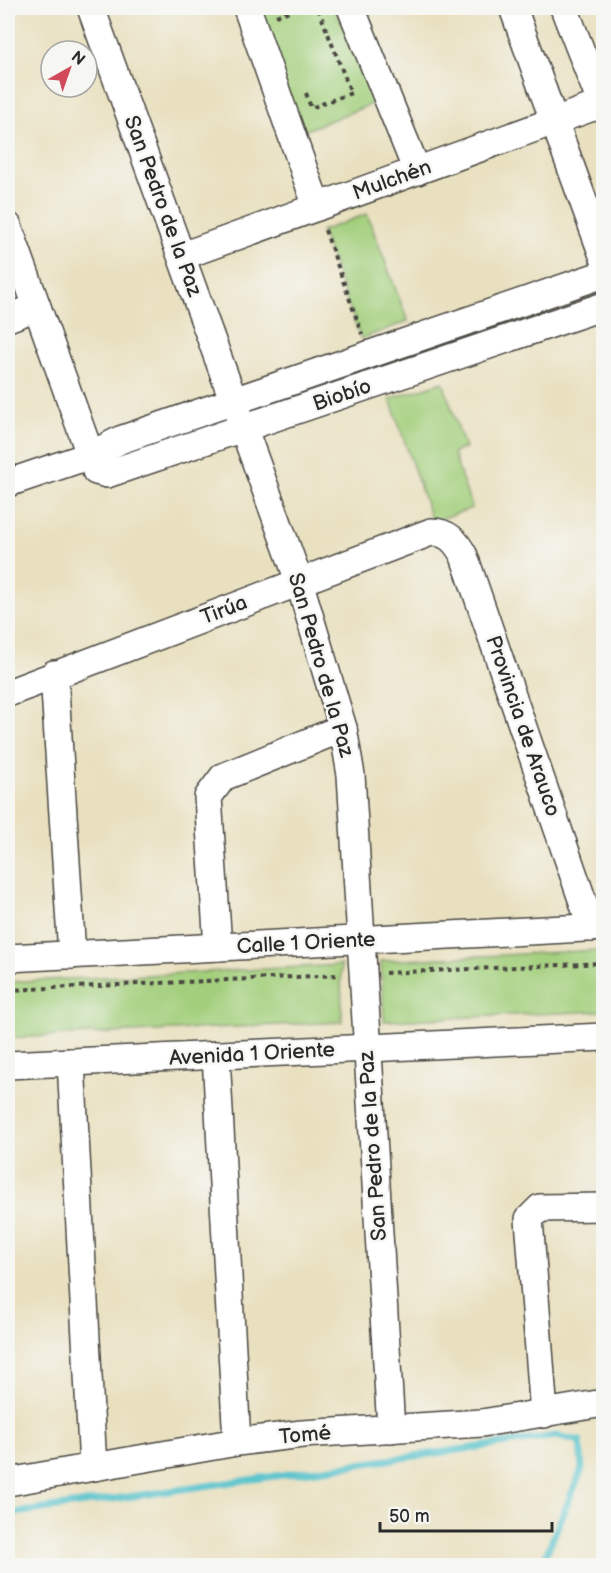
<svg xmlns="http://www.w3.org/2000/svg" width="611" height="1573" font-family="'Balsamiq Sans',sans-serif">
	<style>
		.green { fill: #a3cf7b; stroke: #677d53; stroke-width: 1.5 }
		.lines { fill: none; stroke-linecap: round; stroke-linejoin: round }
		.stream { stroke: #53c1ca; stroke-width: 7 }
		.minor-casing { stroke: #484641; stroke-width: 30 }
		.path { stroke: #484641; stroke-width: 4; stroke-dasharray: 4.5 4.5; stroke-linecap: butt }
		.minor { stroke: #fff; stroke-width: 27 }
		.labels { text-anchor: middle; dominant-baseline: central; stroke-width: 5; stroke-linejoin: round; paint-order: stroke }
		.street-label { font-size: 21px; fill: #2b2b2b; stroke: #f6f6f2 }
	</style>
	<rect width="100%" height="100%" fill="#f6f6f2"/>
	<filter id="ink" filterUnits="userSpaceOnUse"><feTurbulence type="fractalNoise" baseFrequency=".0167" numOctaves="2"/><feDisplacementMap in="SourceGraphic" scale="12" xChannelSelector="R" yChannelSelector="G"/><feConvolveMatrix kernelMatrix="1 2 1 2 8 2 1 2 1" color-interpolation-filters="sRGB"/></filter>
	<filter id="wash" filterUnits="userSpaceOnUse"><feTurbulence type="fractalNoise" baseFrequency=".008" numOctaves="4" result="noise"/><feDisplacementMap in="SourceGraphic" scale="24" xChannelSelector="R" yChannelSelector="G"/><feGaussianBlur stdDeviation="1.35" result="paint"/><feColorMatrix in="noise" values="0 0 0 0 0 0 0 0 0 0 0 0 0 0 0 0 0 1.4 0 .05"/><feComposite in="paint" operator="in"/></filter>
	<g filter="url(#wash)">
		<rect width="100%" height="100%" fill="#e9e0bf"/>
		<!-- green -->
		<g class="green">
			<polygon points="255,8 335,8 377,102 298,133"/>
			<polygon points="367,214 408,321 361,339 321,231"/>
			<polygon points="443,382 465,448 453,453 472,508 432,522 390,399"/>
			<polygon points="603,950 603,1011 384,1021 381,961"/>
			<polygon points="341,965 342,1022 8,1038 8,982"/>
		</g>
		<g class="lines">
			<!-- stream -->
			<g class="stream">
				<polyline points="596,116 604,138"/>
				<polyline points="8,1514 556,1436 580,1441 582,1469 541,1566"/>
			</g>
		</g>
	</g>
	<g filter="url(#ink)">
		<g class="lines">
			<defs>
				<g id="minor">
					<polyline points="91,8 299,581 343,728 351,775 391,1429"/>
					<polyline points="247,8 317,207"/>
					<polyline points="351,8 417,171"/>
					<polyline points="513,8 604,258"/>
					<polyline points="564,8 604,110"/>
					<polyline points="8,226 96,471 107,474 604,306"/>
					<polyline points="182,256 601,104"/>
					<polyline points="8,318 37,307"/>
					<polyline points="8,483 91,455 120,440 604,274"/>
					<polyline points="54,674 72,955"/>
					<path d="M8 693 431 532C448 532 456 541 464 556L592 928"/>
					<polyline points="218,947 208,797 223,777 343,728"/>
					<polyline points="8,958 604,927"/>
					<polyline points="216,1055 237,1442"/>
					<polyline points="71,1062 93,1467"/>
					<polyline points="8,1065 604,1037"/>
					<polyline points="544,1414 529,1219 540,1208 604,1207"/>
					<polyline points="8,1482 237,1442 302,1434 482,1423 604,1403"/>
				</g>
			</defs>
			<!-- minor casing -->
			<use href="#minor" class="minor-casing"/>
			<!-- path -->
			<g class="path">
				<polyline points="276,16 297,8"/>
				<polyline points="306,93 311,108 351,93 318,8"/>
				<polyline points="325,230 362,334"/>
				<polyline points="385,973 604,963"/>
				<polyline points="8,990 339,975"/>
			</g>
			<!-- minor -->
			<use href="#minor" class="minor"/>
		</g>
	</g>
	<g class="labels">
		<!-- street labels -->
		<g class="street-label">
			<text transform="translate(392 180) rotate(-20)">Mulchén</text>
			<text transform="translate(163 206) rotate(70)">San Pedro de la Paz</text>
			<text transform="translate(342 395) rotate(-19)">Biobío</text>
			<text transform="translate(224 610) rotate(-21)">Tirúa</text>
			<text transform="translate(321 665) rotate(74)">San Pedro de la Paz</text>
			<text transform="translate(523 726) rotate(71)">Provincia de Arauco</text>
			<text transform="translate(306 943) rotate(-3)">Calle 1 Oriente</text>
			<text transform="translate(252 1054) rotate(-3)">Avenida 1 Oriente</text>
			<text transform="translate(373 1146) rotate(-94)">San Pedro de la Paz</text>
			<text transform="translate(305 1435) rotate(-5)">Tomé</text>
		</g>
	</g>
	<!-- margin -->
	<rect width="611" height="1573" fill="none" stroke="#f6f6f2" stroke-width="30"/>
	<!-- north arrow -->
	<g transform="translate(69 69) rotate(40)"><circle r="28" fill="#f6f6f2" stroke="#a5a5a2" stroke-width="1.5"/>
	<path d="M0-4.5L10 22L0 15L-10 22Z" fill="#d1495b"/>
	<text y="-9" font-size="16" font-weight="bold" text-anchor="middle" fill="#2b2b2b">N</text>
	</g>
	<!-- scale -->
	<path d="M380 1522v9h172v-9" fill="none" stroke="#2b2b2b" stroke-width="3"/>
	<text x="389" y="1522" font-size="18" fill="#2b2b2b" stroke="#f6f6f2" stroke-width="4.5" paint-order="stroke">50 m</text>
</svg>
